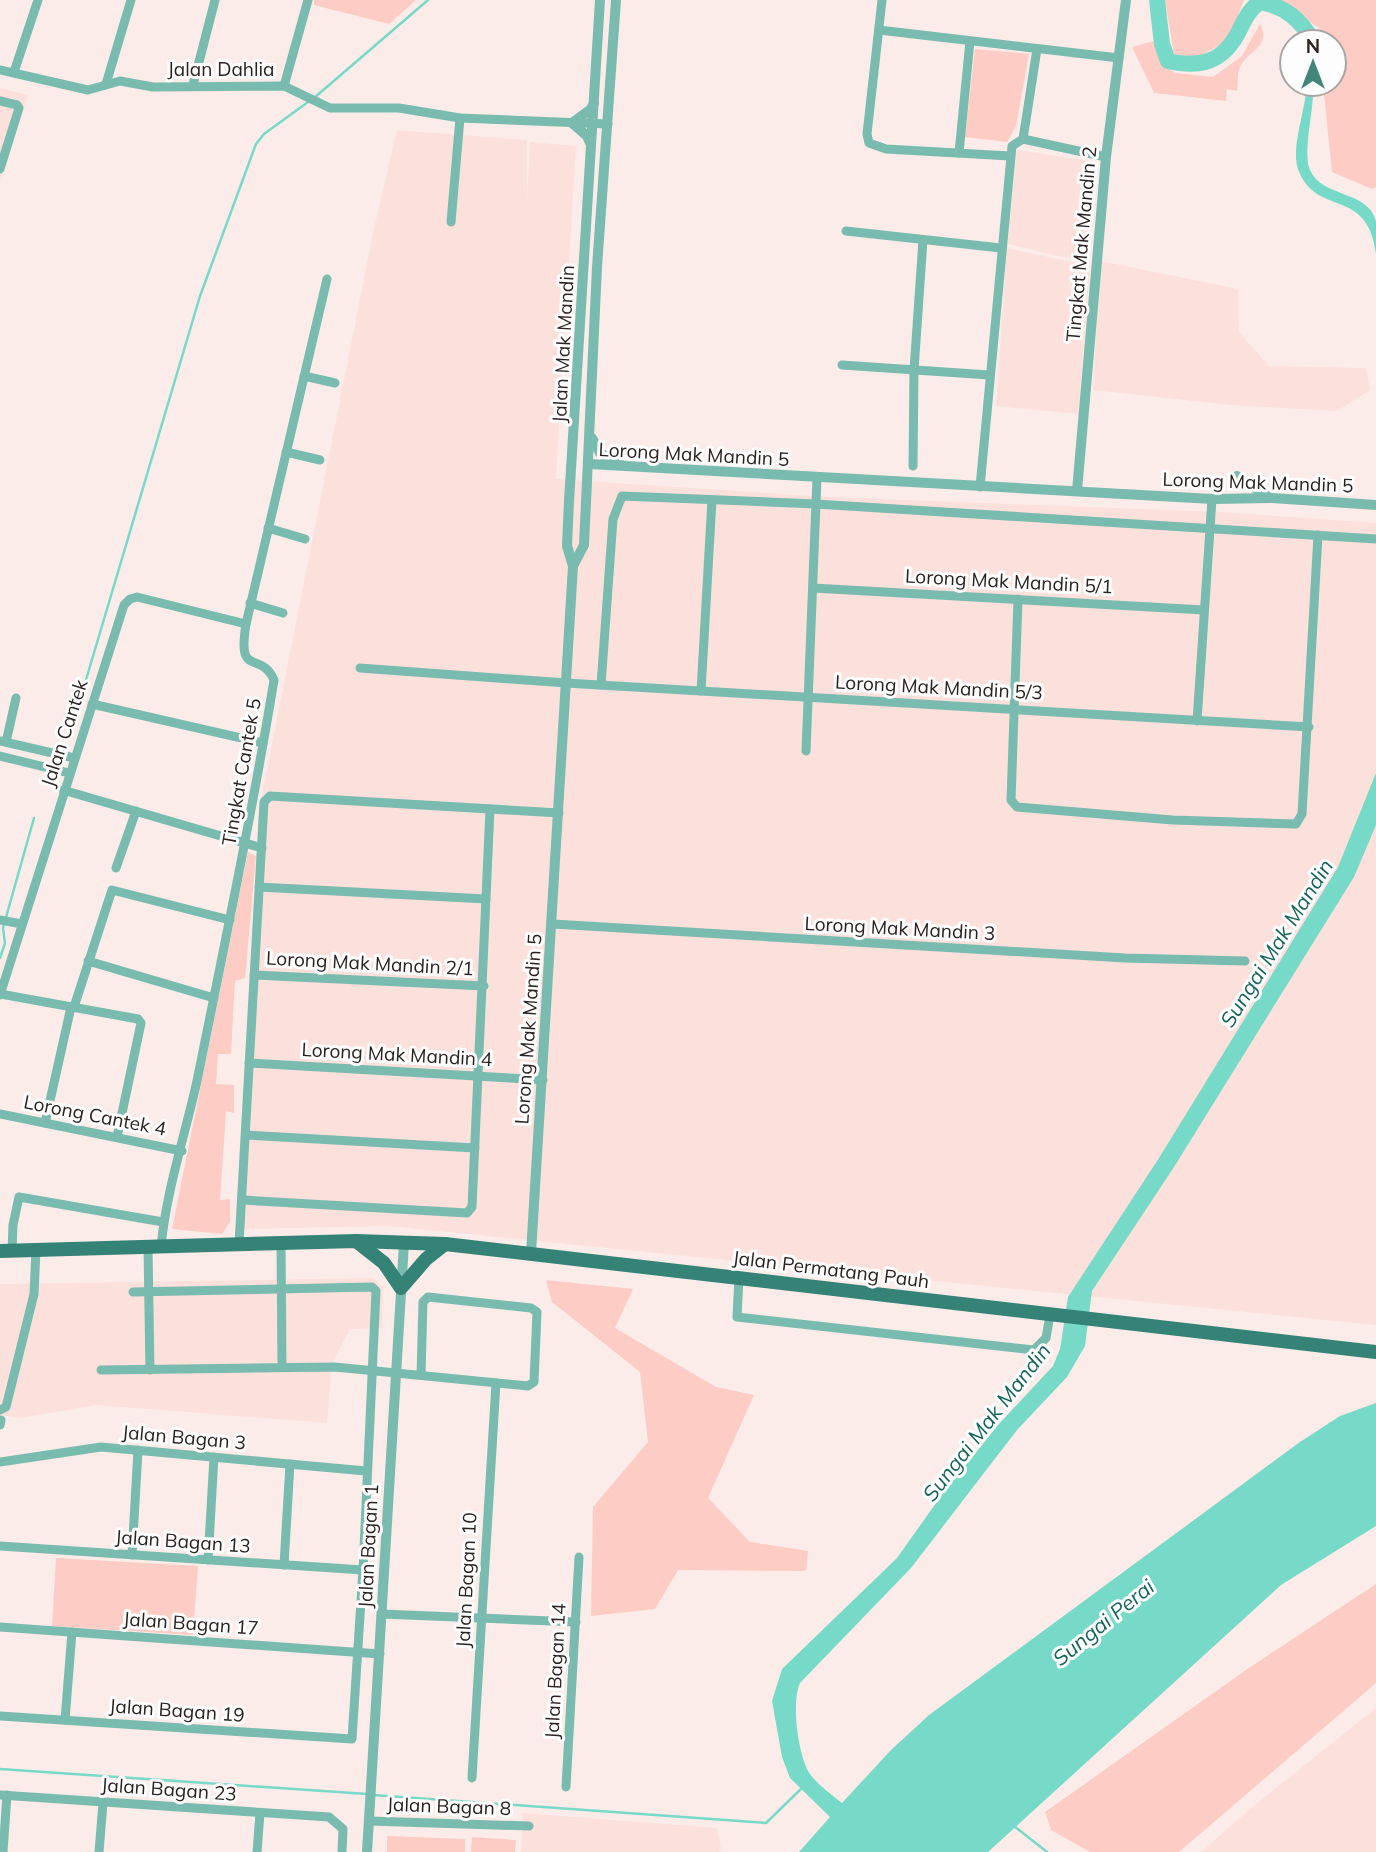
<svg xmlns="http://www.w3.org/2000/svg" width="1376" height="1852" font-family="Mulish,sans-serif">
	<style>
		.built { fill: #fce0dc }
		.green { fill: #fdccc4 }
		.water { fill: #77d9c7 }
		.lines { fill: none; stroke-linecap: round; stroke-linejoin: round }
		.stream { stroke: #77d9c7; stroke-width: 2.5 }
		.river { stroke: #77d9c7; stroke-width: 16 }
		.minor { stroke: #79bbaf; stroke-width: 9 }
		.tertiary { stroke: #79bbaf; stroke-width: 10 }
		.primary { stroke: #348376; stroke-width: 14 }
		.labels { text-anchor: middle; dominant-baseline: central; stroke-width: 6; stroke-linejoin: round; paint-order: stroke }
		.street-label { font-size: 19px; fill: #2b2220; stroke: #fdfdfd }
		.water-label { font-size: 21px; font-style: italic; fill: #146559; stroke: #fdfdfd }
	</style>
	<rect width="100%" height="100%" fill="#fcece9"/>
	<!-- built -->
	<g class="built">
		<polygon points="0,88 28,95 0,179"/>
		<polygon points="397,130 527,140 527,202 530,142 576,146 556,479 827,497 1220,512 1376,523 1376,1325 388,1226 240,1229 261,800 374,228"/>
		<polygon points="1017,150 1096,162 1089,263 1008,244"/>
		<polygon points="1007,248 1090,266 1078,414 996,406"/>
		<polygon points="1101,261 1238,289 1239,332 1269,366 1366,368 1370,390 1337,411 1231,405 1093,390"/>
		<polygon points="373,1278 383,1287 382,1328 350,1329 332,1363 327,1423 96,1405 20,1418 0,1415 0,1284"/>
		<polygon points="1376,1708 1376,1852 1201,1852 1250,1809"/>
		<polygon points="523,1813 717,1828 721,1849 719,1852 521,1852"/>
	</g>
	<!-- green -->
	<g class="green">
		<polygon points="314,0 416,0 389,24 314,5"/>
		<polygon points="1165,0 1244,0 1228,41 1193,59 1174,54"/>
		<polygon points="1279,0 1376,0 1376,187 1372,189 1332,172 1323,84 1334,84 1334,42 1321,42 1320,29"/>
		<path d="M1260 24C1272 47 1248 50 1240 67 1237 73 1238 84 1237 91L1227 89 1226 101 1154 93 1132 47 1158 40 1161 65 1176 73 1213 77 1242 56Z"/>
		<polygon points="975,49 1029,54 1016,126 1007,142 965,137"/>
		<polygon points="248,852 256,856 245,978 235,981 231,1054 218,1054 216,1084 234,1085 234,1113 226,1111 220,1200 230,1199 230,1222 222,1234 172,1229"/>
		<polygon points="546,1280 633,1289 615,1328 716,1387 754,1395 708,1498 750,1542 808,1551 806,1571 678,1570 655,1609 591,1616 593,1507 648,1442 640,1372 552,1302"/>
		<polygon points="56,1558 198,1566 193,1635 52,1626"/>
		<polygon points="1376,1584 1376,1683 1179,1852 1090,1852 1051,1830 1045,1812 1246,1670"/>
		<polygon points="387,1836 465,1839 465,1852 387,1852"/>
		<polygon points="472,1837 516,1840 515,1852 471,1852"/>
	</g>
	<!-- water -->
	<g class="water">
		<path d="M1306 84H1313C1315 107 1302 151 1310 170 1322 198 1368 190 1376 221 1376 231 1376 244 1376 254 1368 188 1319 216 1300 174 1288 150 1307 111 1306 84Z"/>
		<path d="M1376 773V825L1354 877 1174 1167 1092 1291 1085 1346 1067 1377 1017 1430 911 1568 800 1683C791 1702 798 1756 810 1774 817 1784 832 1795 842 1803L891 1750 929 1715 1300 1442 1340 1416 1376 1403V1526L1281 1585 988 1852H799L830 1817 790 1778 782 1757 772 1701 782 1669 897 1558 941 1496 998 1425 1053 1366 1060 1349 1068 1297 1159 1158 1338 867Z"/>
	</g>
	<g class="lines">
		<!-- stream -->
		<g class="stream">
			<polyline points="314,98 428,0"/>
			<polyline points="77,710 200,296 256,144 264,134 308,102"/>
			<polyline points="0,958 5,943 3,928 34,818"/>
			<polyline points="0,1769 367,1794"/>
			<polyline points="373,1795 766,1823 803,1787"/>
			<polyline points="1014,1826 1047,1852"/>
		</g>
		<!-- river -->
		<path class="river" d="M1157 0 1162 44 1168 61C1199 68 1222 63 1238 33 1244 21 1249 9 1260 2 1286 6 1301 21 1314 42"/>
		<!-- minor -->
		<g class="minor">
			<polyline points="882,0 867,134 869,143 886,149 1010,156"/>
			<polyline points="879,30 1119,58"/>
			<polyline points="0,70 88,90 120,81 153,87 284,86 330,108 399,108 460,118 608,124"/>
			<polyline points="14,72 38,0"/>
			<polyline points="106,84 131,0"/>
			<polyline points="193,85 215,0"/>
			<polyline points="284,86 308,0"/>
			<polyline points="0,101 17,105 19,108 0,169"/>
			<polyline points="1023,139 1037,49"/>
			<polyline points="959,153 970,41"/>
			<polyline points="451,222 460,118"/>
			<polyline points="846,231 1001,248"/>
			<polyline points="842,365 989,375"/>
			<polyline points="304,376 335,383"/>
			<polyline points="286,452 320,460"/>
			<polyline points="913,466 914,370 923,240"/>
			<polyline points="980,487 1012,146 1023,139 1106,157"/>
			<polyline points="268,528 305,539"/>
			<polyline points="813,588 1204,610"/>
			<polyline points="1018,599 1011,800 1017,807 1173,820 1296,824 1302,814 1318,535"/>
			<polyline points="250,603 283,613"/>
			<polyline points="360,668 566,683 1309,727"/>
			<polyline points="601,685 613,519 622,496 816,504 1376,539"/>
			<polyline points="701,691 712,500"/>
			<polyline points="92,704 263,743"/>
			<polyline points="1197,721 1212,499"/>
			<polyline points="0,741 74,758"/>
			<polyline points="6,742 16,698"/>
			<polyline points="806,751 817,478"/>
			<polyline points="0,756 69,773"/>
			<polyline points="63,790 262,848"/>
			<polyline points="116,868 136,811"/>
			<polyline points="259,887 486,899"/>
			<polyline points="0,920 22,924"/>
			<polyline points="553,924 1125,958 1245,961"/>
			<polyline points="88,961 214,998"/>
			<polyline points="254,975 484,986"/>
			<polyline points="0,994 138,1019 141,1023 117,1137"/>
			<polyline points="0,995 124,605 130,599 137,597 246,624"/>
			<polyline points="74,1007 112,890 230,920"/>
			<polyline points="249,1063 543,1080"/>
			<polyline points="0,1114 182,1151"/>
			<polyline points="45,1123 71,1007"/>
			<polyline points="246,1135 475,1148"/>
			<polyline points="243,1200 467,1213 472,1207 490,809"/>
			<polyline points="281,1243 282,1366"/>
			<polyline points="239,1244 264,802 270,796 559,813"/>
			<polyline points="148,1247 150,1370"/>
			<path d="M161 1247C166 1192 185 1135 197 1081 224 947 252 814 274 680 260 649 237 680 246 624L327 279"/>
			<polyline points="12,1251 13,1225 19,1197 163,1222"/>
			<polyline points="739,1278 737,1317 1034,1350 1046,1338 1050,1315"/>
			<polyline points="101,1370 335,1367 528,1386 534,1382 537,1312 531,1308 428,1297 423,1302 421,1375"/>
			<polyline points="0,1410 6,1407 34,1294 36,1250"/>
			<polyline points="0,1425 1,1420"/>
			<polyline points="0,1462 101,1447 366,1471"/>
			<polyline points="0,1546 363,1570"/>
			<polyline points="132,1555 138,1450"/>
			<polyline points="208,1560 214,1457"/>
			<polyline points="284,1565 290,1464"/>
			<polyline points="382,1614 576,1622"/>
			<polyline points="0,1627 380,1654"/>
			<polyline points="0,1716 352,1739 363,1570 376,1291 372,1287 133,1292"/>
			<polyline points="65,1720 72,1632"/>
			<polyline points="472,1778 496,1383"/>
			<polyline points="566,1787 579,1557"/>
			<polyline points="0,1795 329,1817 343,1829 342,1852"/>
			<polyline points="369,1821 529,1826"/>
			<polyline points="3,1852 7,1795"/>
			<polyline points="99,1852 103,1803"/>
			<polyline points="257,1852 260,1813"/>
		</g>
		<!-- tertiary -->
		<g class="tertiary">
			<polyline points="591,145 587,136 572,123 591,109 594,103"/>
			<polyline points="592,438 600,453 620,464"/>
			<polyline points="589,464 1212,499 1272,498 1376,505"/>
			<polyline points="1237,476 1267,496"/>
			<polyline points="1077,491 1106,157 1126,0"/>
			<polyline points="573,566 567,546 569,501 600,0"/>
			<polyline points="531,1253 573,566 584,545 597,267 616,0"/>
			<polyline points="367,1852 404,1243"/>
		</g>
		<!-- primary -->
		<g class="primary">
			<polyline points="356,1241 384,1263 401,1288 426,1259 445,1244"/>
			<polyline points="0,1251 356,1241 445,1244 1376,1352"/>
		</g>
	</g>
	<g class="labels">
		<!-- street labels -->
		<g class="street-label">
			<text x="221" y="69">Jalan Dahlia</text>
			<text transform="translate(1081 244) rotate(-85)">Tingkat Mak Mandin 2</text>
			<text transform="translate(563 344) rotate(-87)">Jalan Mak Mandin</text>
			<text transform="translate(694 454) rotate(3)">Lorong Mak Mandin 5</text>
			<text transform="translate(1258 482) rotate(2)">Lorong Mak Mandin 5</text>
			<text transform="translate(1009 581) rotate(3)">Lorong Mak Mandin 5/1</text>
			<text transform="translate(939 687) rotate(3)">Lorong Mak Mandin 5/3</text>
			<text transform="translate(64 733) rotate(-72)">Jalan Cantek</text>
			<text transform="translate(241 772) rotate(-80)">Tingkat Cantek 5</text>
			<text transform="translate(900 928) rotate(3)">Lorong Mak Mandin 3</text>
			<text transform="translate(370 963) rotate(3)">Lorong Mak Mandin 2/1</text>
			<text transform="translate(528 1029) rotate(-86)">Lorong Mak Mandin 5</text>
			<text transform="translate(397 1054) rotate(3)">Lorong Mak Mandin 4</text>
			<text transform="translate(95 1115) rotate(11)">Lorong Cantek 4</text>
			<text transform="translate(831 1269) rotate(7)">Jalan Permatang Pauh</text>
			<text transform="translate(184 1437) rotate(5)">Jalan Bagan 3</text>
			<text transform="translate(183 1541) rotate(4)">Jalan Bagan 13</text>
			<text transform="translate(368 1546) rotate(-87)">Jalan Bagan 1</text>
			<text transform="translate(466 1580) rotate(-87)">Jalan Bagan 10</text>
			<text transform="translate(191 1623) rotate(4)">Jalan Bagan 17</text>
			<text transform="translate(555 1671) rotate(-87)">Jalan Bagan 14</text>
			<text transform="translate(177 1710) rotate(4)">Jalan Bagan 19</text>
			<text transform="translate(169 1789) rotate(4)">Jalan Bagan 23</text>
			<text transform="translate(449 1806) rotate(2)">Jalan Bagan 8</text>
		</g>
		<!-- water labels -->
		<g class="water-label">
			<text transform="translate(1276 943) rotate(-58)">Sungai Mak Mandin</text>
			<text transform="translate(986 1422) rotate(-52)">Sungai Mak Mandin</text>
			<text transform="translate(1103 1622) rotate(-39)">Sungai Perai</text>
		</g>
	</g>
	<!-- north arrow -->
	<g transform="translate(1313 63)"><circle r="33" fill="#fdfdfd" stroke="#a9a5a5" stroke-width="2"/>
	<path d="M0-5L12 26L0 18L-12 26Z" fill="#42867a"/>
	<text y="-10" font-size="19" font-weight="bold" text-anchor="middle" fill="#2b2220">N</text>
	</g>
</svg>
